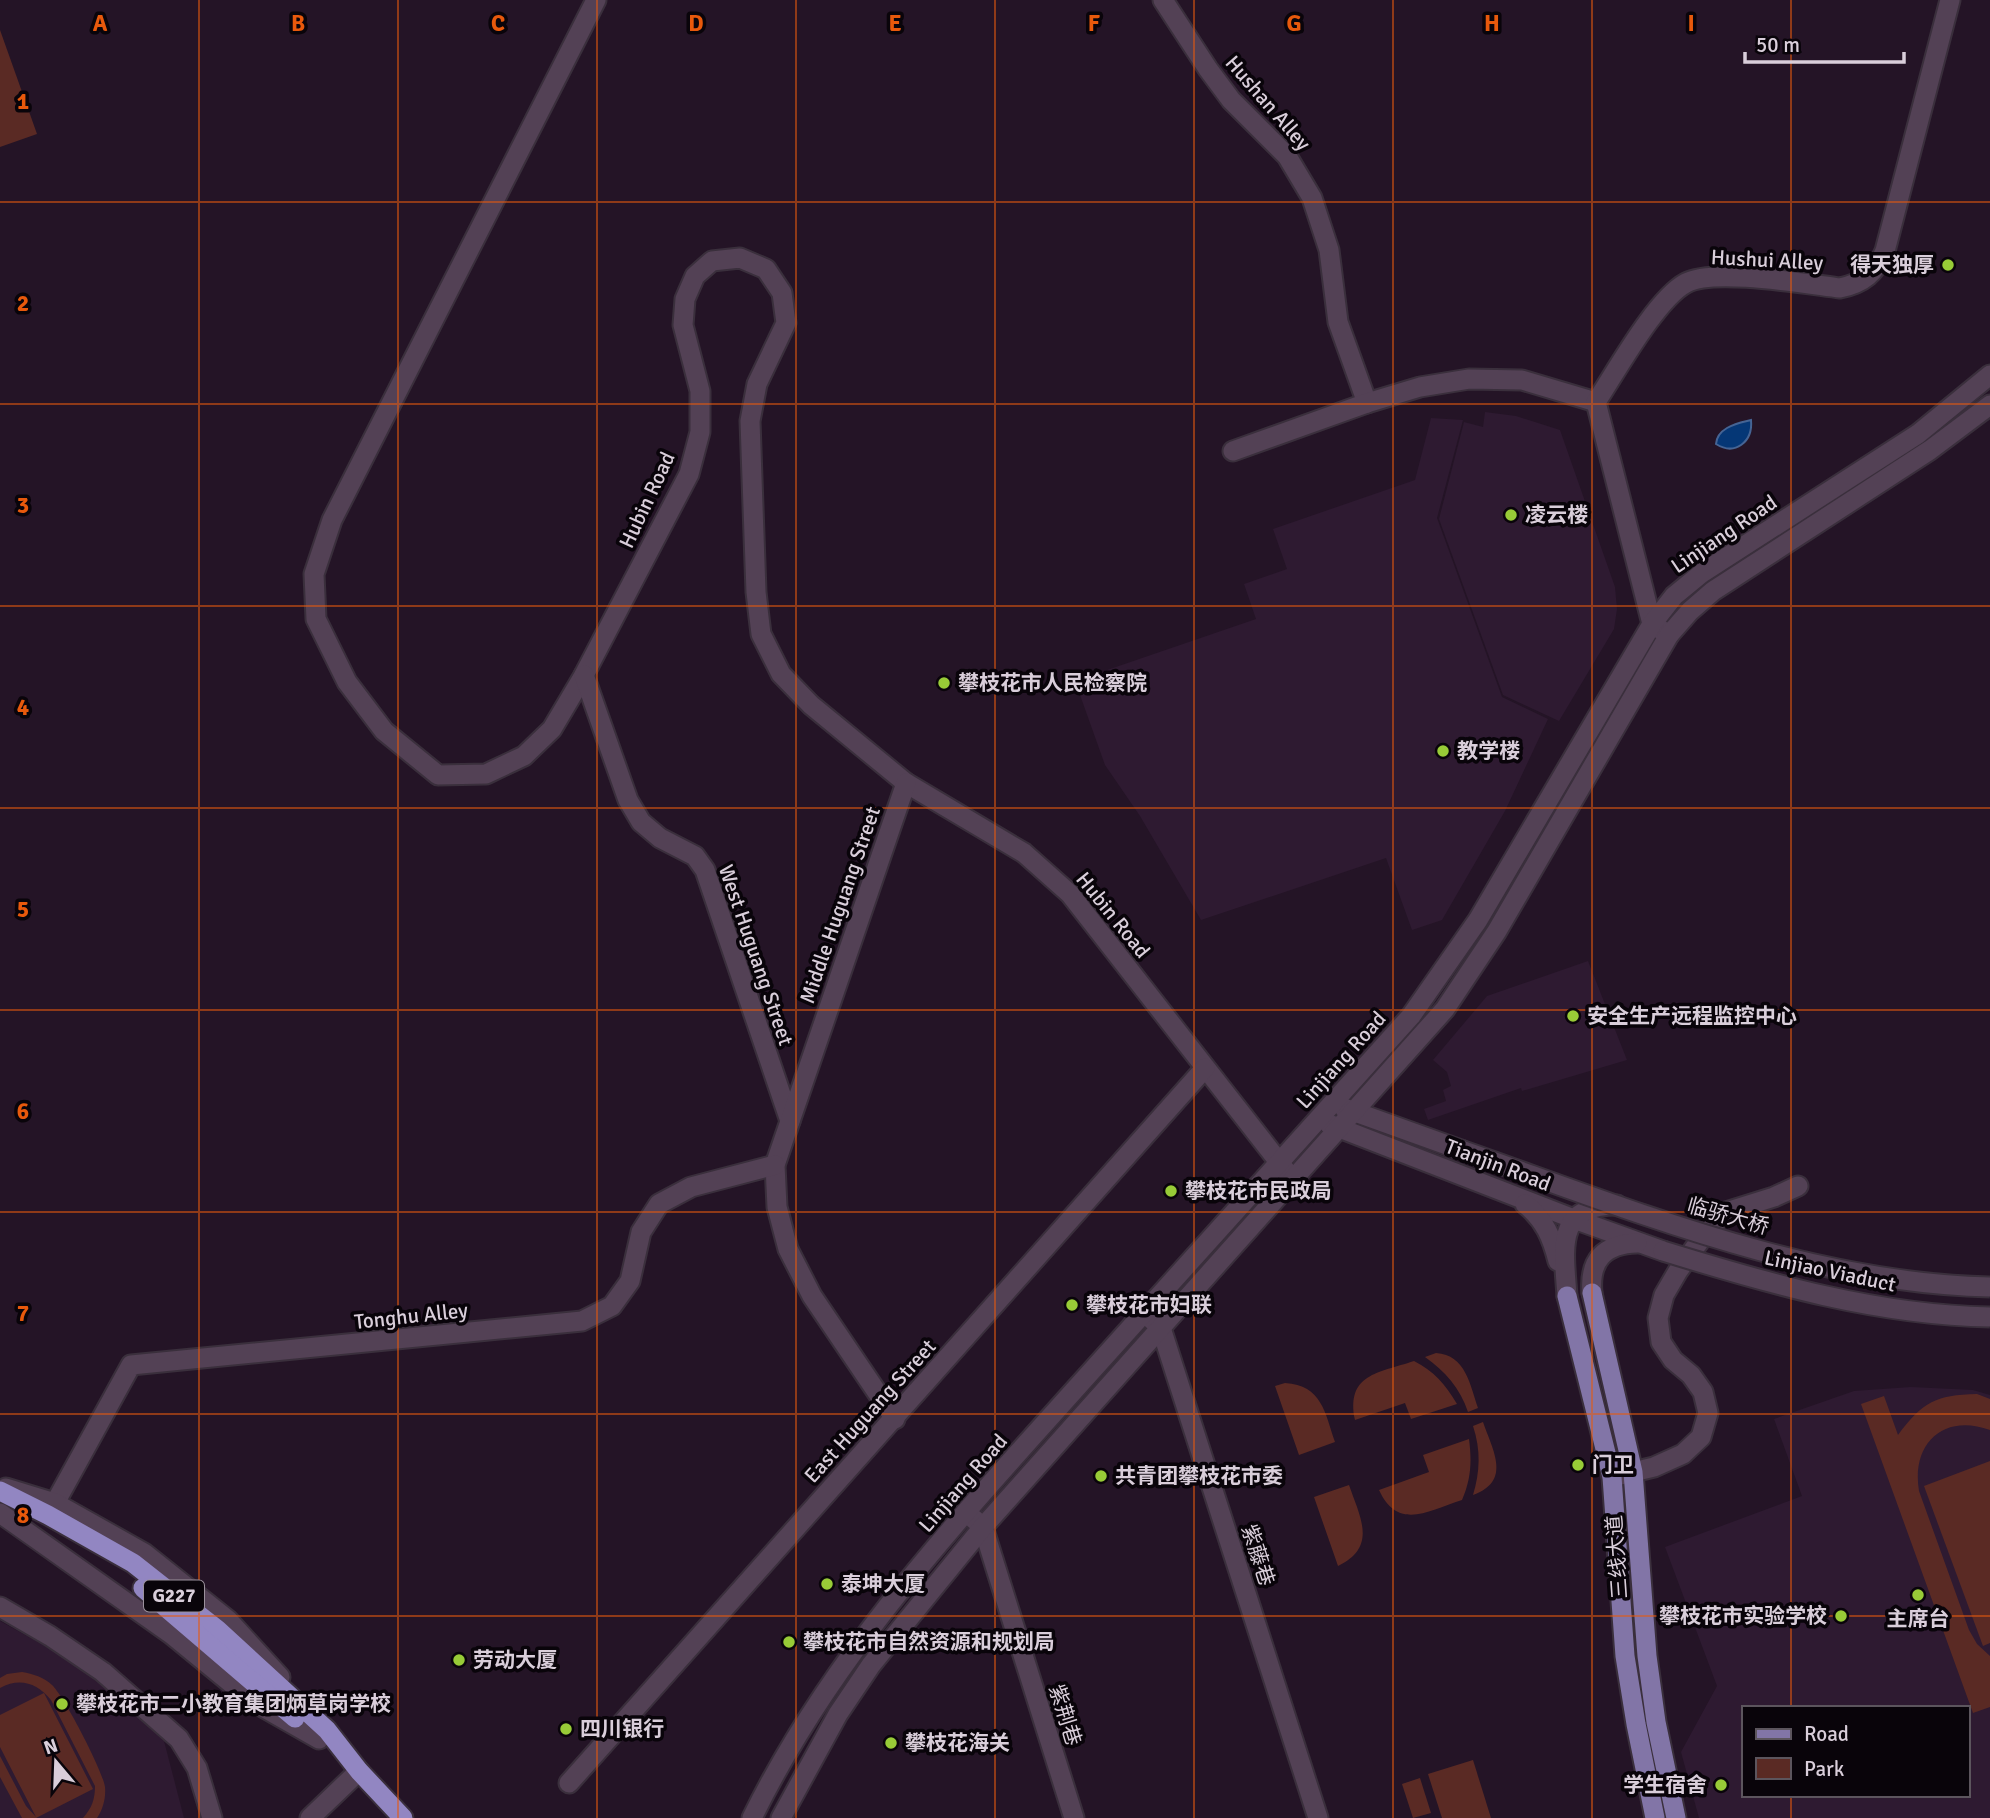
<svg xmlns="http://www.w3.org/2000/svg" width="1990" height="1818" font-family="Signika,'Noto Sans SC',sans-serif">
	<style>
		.built { fill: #2e1a31; fill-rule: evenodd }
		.green { fill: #5a2a24 }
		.water { fill: #053776; stroke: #456494; stroke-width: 2 }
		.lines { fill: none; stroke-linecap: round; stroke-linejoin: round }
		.minor-casing { stroke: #3a2f3c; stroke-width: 23 }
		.tertiary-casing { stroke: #3a2f3c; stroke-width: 23 }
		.secondary-casing { stroke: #3a2f3c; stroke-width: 23 }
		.primary-casing { stroke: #3a2f3c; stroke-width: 23 }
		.trunk-casing { stroke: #3a2f3c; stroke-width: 23 }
		.minor { stroke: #534155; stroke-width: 19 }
		.tertiary { stroke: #534155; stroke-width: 19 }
		.secondary { stroke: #534155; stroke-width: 19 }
		.primary { stroke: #8275a7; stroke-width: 19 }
		.trunk { stroke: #9286c2; stroke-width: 19 }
		.secondary-bridge-casing { stroke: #3a2f3c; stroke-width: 23; stroke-linecap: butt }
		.secondary-bridge { stroke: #534155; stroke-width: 19 }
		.grid { fill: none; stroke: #e8590c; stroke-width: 2; stroke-opacity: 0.55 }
		.poi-dot { fill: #98cb37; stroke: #09040a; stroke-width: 2.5 }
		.labels { text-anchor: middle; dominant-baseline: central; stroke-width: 7; stroke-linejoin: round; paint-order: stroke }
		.shield { fill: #09040a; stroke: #9b919c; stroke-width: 2 }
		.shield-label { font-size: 19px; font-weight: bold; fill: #d9ceda }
		.street-label { font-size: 21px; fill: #d9ceda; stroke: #09040a }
		.poi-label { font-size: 21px; font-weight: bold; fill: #d9ceda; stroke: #09040a; text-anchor: start }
		.grid-label { font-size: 23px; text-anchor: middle; font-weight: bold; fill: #e8590c; stroke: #09040a; stroke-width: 7; stroke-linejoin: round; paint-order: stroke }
	</style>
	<rect width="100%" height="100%" fill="#241426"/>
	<!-- built -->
	<g class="built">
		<polygon points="1485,412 1516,416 1560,430 1615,587 1617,609 1614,629 1559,721 1503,695 1439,519 1464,422 1483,427"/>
		<polygon points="1431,418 1463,420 1437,518 1502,697 1548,719 1505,811 1442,920 1412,930 1386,858 1201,920 1140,816 1105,765 1075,681 1256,619 1244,584 1287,569 1273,529 1415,480"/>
		<polygon points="1588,961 1627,1060 1522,1091 1521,1088 1428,1120 1424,1109 1446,1101 1443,1090 1451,1086 1447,1072 1433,1060 1487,996"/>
		<path d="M1911 1387 1973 1390 1990 1395V1818H1699L1681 1752 1717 1686 1665 1547 1802 1496 1774 1419 1854 1391ZM1743 1708H1967V1795H1743Z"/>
		<polygon points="0,1621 83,1667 164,1741 184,1818 0,1818"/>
	</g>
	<!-- green -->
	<g class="green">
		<polygon points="0,30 37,134 0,147"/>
		<path d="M1436 1353C1466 1355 1470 1385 1478 1408L1468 1412C1460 1388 1445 1371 1425 1357Z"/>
		<path d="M1414 1361C1434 1371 1445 1384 1457 1404L1411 1419 1405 1403 1355 1420C1346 1374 1378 1373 1414 1361Z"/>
		<path d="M1285 1383C1322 1385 1325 1413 1335 1442L1299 1455 1275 1386Z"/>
		<path d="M1977 1394 1990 1399V1430C1944 1413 1911 1443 1919 1491L1969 1630 1977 1644 1990 1656V1707L1973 1713 1861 1404 1884 1396 1898 1435C1923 1402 1935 1395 1977 1394Z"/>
		<path d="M1483 1422C1493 1451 1512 1481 1473 1495 1480 1472 1481 1450 1473 1426Z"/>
		<path d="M1469 1439C1472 1462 1471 1479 1462 1500 1428 1511 1398 1531 1379 1490L1429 1472 1423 1455Z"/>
		<polygon points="1990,1461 1990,1643 1983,1646 1924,1486"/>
		<path d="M1349 1485C1360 1517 1378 1547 1338 1566L1314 1497Z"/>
		<path d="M22 1672C33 1674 44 1677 52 1685 64 1696 103 1771 105 1787 106 1798 103 1809 97 1818H83C92 1808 95 1799 95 1786L51 1700C37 1683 20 1677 0 1688V1678L7 1674Z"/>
		<polygon points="44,1693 93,1789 36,1818 22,1818 0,1777 0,1756 26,1806 36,1817 0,1747 0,1715"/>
		<polygon points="1473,1760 1491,1818 1442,1818 1428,1774"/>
		<polygon points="1420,1778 1431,1813 1413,1818 1402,1784"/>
	</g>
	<!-- water -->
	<path class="water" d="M1747 421 1751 420C1753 442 1735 456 1716 444 1717 429 1734 424 1747 421Z"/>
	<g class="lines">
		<defs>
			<g id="minor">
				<polyline points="596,0 332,520 314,574 316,619 347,682 384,731 438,775 486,774 524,756 552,729 584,675 689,474 700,432 700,391 683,325 685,299 695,276 712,261 740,258 766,269 782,293 786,323 757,384 750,421 756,592 761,634 781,674 811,705 906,783 1024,853 1070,894 1293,1180"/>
				<polyline points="1163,0 1208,69 1231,100 1287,156 1312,198 1329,250 1338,322 1367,403"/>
				<polyline points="1233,451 1367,403 1420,387 1469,379 1522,380 1596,402"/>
				<path d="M1669 635 1652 624 1596 402C1616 372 1656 299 1686 283 1713 268 1806 284 1840 288 1864 283 1875 273 1885 251L1950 0"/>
				<polyline points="584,675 628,800 641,822 660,838 695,856 705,870 790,1121"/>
				<polyline points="895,1419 812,1296 788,1249 777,1207 775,1165 906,783"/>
				<polyline points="1612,1477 1654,1467 1683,1454 1701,1437 1708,1413 1703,1392 1691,1375 1673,1360 1661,1342 1658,1318 1664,1295 1678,1271 1709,1228 1726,1212 1774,1197 1798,1186"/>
				<polyline points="55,1503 131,1365 582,1321 612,1306 630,1281 641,1232 659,1204 691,1187 775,1165"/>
				<polyline points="0,1607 50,1636 103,1672 179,1739 197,1768 212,1818"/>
				<polyline points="569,1783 1205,1068"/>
				<polyline points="310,1818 359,1771"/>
			</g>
			<g id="tertiary">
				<polyline points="1145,1313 1161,1328 1318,1818"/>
				<polyline points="6,1488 55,1503 144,1553 228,1620 280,1677"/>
				<polyline points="966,1512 983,1527 1074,1818"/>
				<polyline points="0,1513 171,1634 254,1702 319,1739"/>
			</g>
			<g id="secondary">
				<polyline points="1344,1108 1461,1150"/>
				<polyline points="1329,1124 1574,1219 1663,1251"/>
				<path d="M1525 1204C1545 1220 1552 1238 1558 1261"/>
				<path d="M1592 1293C1589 1260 1604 1244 1637 1243"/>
				<path d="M1567 1296C1564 1250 1554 1205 1617 1205"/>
				<path d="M752 1818C832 1654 959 1519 1079 1385 1190 1262 1301 1139 1411 1016L1478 920 1652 624 1674 596 1702 573 1918 434 1990 375"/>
				<polyline points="781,1818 838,1714 871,1665 983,1527 1445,1009 1497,931 1669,635 1690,611 1713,591 1930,450 1990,405"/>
			</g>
			<g id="primary">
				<polyline points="1592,1293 1633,1472 1647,1656 1656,1722 1676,1818"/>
				<polyline points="1567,1296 1612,1477 1625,1656 1636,1724 1655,1818"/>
			</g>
			<g id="trunk">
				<polyline points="0,1491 48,1515 133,1563 218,1630 327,1730 359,1771 403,1818"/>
				<polyline points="143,1588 295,1718"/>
			</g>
		</defs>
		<!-- minor casing -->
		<use href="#minor" class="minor-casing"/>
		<!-- tertiary casing -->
		<use href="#tertiary" class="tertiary-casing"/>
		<!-- secondary casing -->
		<use href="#secondary" class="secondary-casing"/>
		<!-- primary casing -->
		<use href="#primary" class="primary-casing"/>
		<!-- trunk casing -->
		<use href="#trunk" class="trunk-casing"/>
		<!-- minor -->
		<use href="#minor" class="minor"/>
		<!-- tertiary -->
		<use href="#tertiary" class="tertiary"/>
		<!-- secondary -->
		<use href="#secondary" class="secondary"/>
		<!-- primary -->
		<use href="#primary" class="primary"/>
		<!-- trunk -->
		<use href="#trunk" class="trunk"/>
		<defs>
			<g id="secondary-bridge">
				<path d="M1461 1150C1632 1210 1807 1283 1990 1287"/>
				<path d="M1663 1251C1770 1284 1877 1315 1990 1317"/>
			</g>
		</defs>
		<!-- secondary-bridge casing -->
		<use href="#secondary-bridge" class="secondary-bridge-casing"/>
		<!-- secondary-bridge -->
		<use href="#secondary-bridge" class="secondary-bridge"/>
	</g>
	<!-- grid -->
	<path class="grid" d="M199 0V1818M398 0V1818M597 0V1818M796 0V1818M995 0V1818M1194 0V1818M1393 0V1818M1592 0V1818M1791 0V1708M0 202H1990M0 404H1990M0 606H1990M0 808H1990M0 1010H1990M0 1212H1990M0 1414H1990M0 1616H1990M1791 1795V1818"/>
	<!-- markers -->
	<g class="poi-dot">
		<circle cx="1948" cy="265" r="7"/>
		<circle cx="1511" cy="515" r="7"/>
		<circle cx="944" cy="683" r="7"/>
		<circle cx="1443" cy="751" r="7"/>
		<circle cx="1573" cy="1016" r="7"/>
		<circle cx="1171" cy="1191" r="7"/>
		<circle cx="1072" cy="1305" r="7"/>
		<circle cx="1578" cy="1465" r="7"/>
		<circle cx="1101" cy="1476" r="7"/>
		<circle cx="827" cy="1584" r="7"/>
		<circle cx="1918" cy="1595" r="7"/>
		<circle cx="1841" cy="1616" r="7"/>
		<circle cx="789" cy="1642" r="7"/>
		<circle cx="459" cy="1660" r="7"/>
		<circle cx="62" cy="1704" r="7"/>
		<circle cx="566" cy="1729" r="7"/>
		<circle cx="891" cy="1743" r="7"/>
		<circle cx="1721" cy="1785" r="7"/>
	</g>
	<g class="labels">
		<!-- shield labels -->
		<rect class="shield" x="144" y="1580.5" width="60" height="31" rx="5"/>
		<g class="shield-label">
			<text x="174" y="1596">G227</text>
		</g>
		<!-- street labels -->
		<g class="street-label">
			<text transform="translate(1268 103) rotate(49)">Hushan Alley</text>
			<text transform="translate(1767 260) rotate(3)">Hushui Alley</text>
			<text transform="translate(647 500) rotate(-65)">Hubin Road</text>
			<text transform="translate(1724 534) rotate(-34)">Linjiang Road</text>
			<text transform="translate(840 905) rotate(-71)">Middle Huguang Street</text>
			<text transform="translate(1113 915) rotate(51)">Hubin Road</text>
			<text transform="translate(756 955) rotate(71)">West Huguang Street</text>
			<text transform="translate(1341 1060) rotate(-48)">Linjiang Road</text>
			<text transform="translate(1498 1165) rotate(21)">Tianjin Road</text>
			<text transform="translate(1728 1216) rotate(16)">临骄大桥</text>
			<text transform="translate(1830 1271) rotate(12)">Linjiao Viaduct</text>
			<text transform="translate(411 1316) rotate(-6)">Tonghu Alley</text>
			<text transform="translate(870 1411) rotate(-48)">East Huguang Street</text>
			<text transform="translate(963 1483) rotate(-49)">Linjiang Road</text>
			<text transform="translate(1258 1555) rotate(72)">紫藤巷</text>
			<text transform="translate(1617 1557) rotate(-94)">三线大道</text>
			<text transform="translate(1065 1715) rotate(73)">紫荆巷</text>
		</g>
		<!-- poi labels -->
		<g class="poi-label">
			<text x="1934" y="265" text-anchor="end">得天独厚</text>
			<text x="1525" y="515">凌云楼</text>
			<text x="958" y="683">攀枝花市人民检察院</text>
			<text x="1457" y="751">教学楼</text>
			<text x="1587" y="1016">安全生产远程监控中心</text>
			<text x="1185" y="1191">攀枝花市民政局</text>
			<text x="1086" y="1305">攀枝花市妇联</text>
			<text x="1592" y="1465">门卫</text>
			<text x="1115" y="1476">共青团攀枝花市委</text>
			<text x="841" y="1584">泰坤大厦</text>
			<text x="1827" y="1616" text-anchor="end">攀枝花市实验学校</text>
			<text x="1918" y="1619" text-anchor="middle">主席台</text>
			<text x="803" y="1642">攀枝花市自然资源和规划局</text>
			<text x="473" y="1660">劳动大厦</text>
			<text x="76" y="1704">攀枝花市二小教育集团炳草岗学校</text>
			<text x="580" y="1729">四川银行</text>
			<text x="905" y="1743">攀枝花海关</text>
			<text x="1707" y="1785" text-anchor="end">学生宿舍</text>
		</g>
	</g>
	<g class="grid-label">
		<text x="100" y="31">A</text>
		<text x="298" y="31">B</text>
		<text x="498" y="31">C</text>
		<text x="696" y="31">D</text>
		<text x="895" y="31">E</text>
		<text x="1094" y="31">F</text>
		<text x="1294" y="31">G</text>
		<text x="1492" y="31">H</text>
		<text x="1691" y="31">I</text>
		<text x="23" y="109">1</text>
		<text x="23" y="311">2</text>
		<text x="23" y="513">3</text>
		<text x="23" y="715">4</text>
		<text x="23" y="917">5</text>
		<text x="23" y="1119">6</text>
		<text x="23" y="1321">7</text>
		<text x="23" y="1523">8</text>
	</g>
	<!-- legend -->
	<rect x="1742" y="1706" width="228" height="91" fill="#09040a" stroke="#5c555d" stroke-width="2"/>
	<rect x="1756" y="1729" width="35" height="10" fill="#8275a7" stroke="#5c555d" stroke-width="2"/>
	<text x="1804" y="1741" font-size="21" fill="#d9ceda">Road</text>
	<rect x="1756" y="1758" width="35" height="21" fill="#5a2a24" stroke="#5c555d" stroke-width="2"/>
	<text x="1804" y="1776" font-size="21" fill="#d9ceda">Park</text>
	<!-- north arrow -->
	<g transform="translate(56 1762) rotate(341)" stroke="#09040a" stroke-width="5" paint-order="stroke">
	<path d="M0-5L12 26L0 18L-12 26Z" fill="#d9ceda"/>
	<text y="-10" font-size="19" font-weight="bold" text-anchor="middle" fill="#d9ceda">N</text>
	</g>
	<!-- scale -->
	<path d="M1745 52v10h159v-10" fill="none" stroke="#d9ceda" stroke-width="3.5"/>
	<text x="1756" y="52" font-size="21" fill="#d9ceda" stroke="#09040a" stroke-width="5" paint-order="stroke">50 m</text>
</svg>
